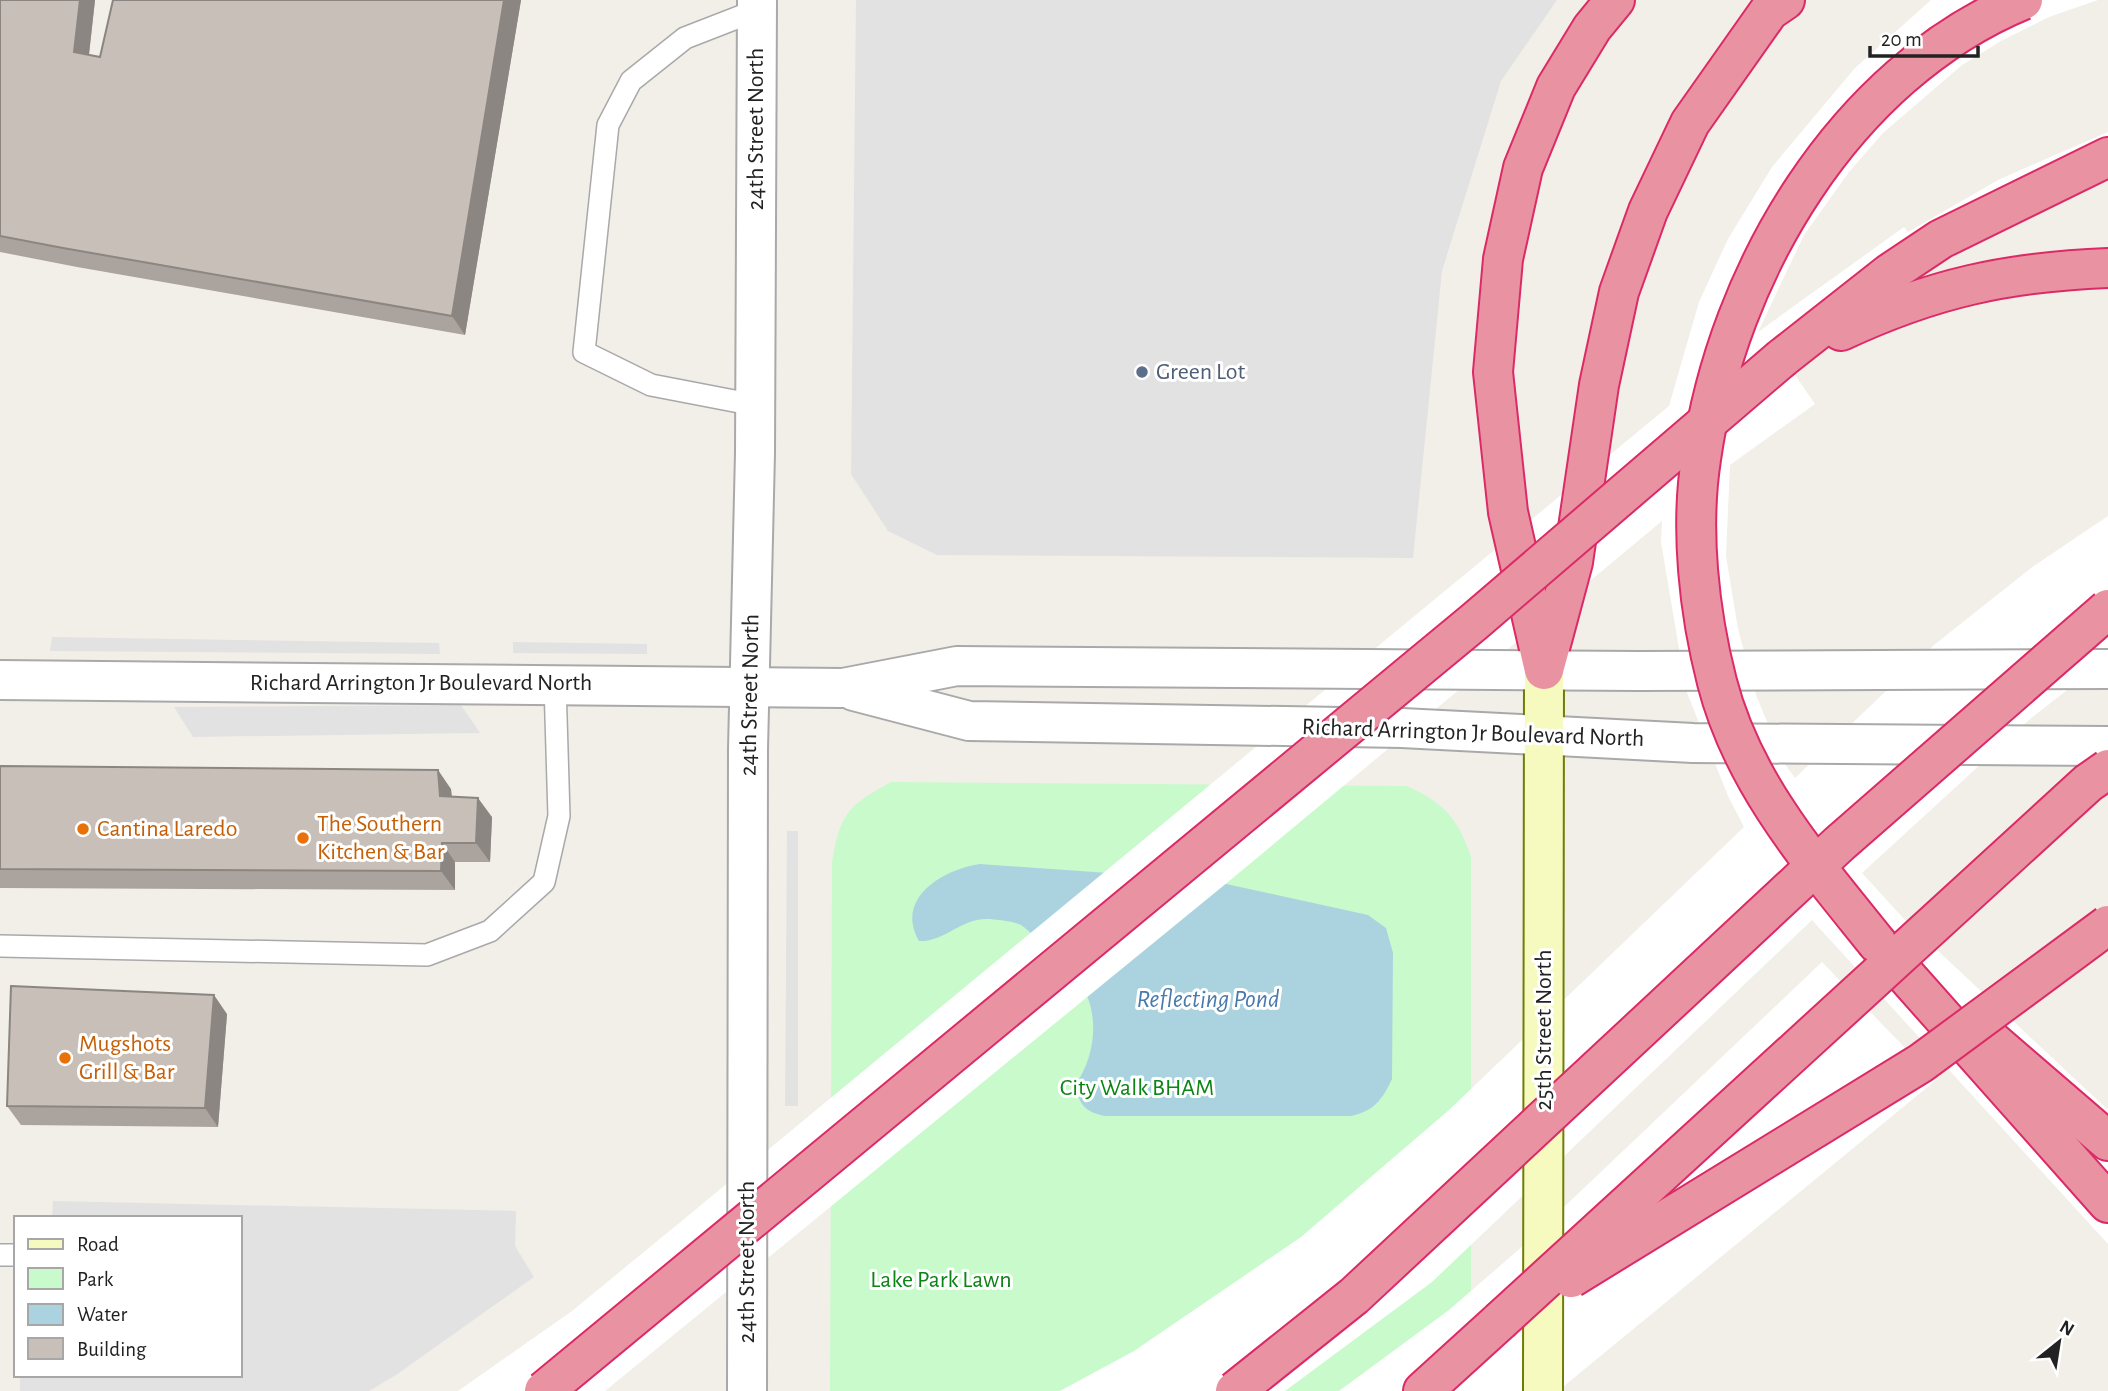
<svg xmlns="http://www.w3.org/2000/svg" width="2108" height="1391" font-family="'Alegreya Sans',sans-serif">
	<style>
		.park { fill: #c8facc }
		.parking { fill: #e2e2e2 }
		.water { fill: #aad3df }
		.pier { fill: #fff }
		.lines { fill: none; stroke-linecap: round; stroke-linejoin: round }
		.service-casing { stroke: #a9a9a9; stroke-width: 24 }
		.tertiary-casing { stroke: #a9a9a9; stroke-width: 42 }
		.secondary-casing { stroke: #707d05; stroke-width: 42 }
		.motorway-casing { stroke: #dc2a67; stroke-width: 42 }
		.service { stroke: #fff; stroke-width: 21 }
		.tertiary { stroke: #fff; stroke-width: 38 }
		.secondary { stroke: #f7fabf; stroke-width: 38 }
		.motorway { stroke: #e892a2; stroke-width: 38 }
		.motorway-bridge-casing { stroke: #dc2a67; stroke-width: 42; stroke-linecap: butt }
		.motorway-bridge { stroke: #e892a2; stroke-width: 38 }
		.wall { fill: #aba49e }
		.shaded-wall { fill: #8b8681 }
		.building { fill: #c7bfb8; stroke: #8b8681; stroke-width: 2 }
		.service-dot { fill: #5c6f8a; stroke: #fff; stroke-width: 2.5 }
		.food-dot { fill: #e8710a; stroke: #fff; stroke-width: 2.5 }
		.labels { text-anchor: middle; dominant-baseline: central; stroke-width: 6; stroke-linejoin: round; paint-order: stroke }
		.street-label { font-size: 24px; fill: #222; stroke: #fff }
		.service-label { font-size: 24px; fill: #4e5e75; stroke: #fff; text-anchor: start }
		.food-label { font-size: 24px; fill: #c56008; stroke: #fff; text-anchor: start }
		.park-label { font-size: 24px; fill: #0c8416; stroke: #fff }
		.water-label { font-size: 26px; font-style: italic; fill: #4a7aab; stroke: #fff }
	</style>
	<rect width="100%" height="100%" fill="#f2efe9"/>
	<!-- park -->
	<path class="park" d="M891 782 1407 786C1444 803 1458 818 1471 857V1391H830L832 862C840 813 849 805 891 782Z"/>
	<!-- parking -->
	<g class="parking">
		<polygon points="856,0 1557,0 1501,81 1442,271 1413,558 937,555 888,531 851,474"/>
		<polygon points="52,637 439,643 440,654 50,651"/>
		<polygon points="513,642 647,644 647,654 513,653"/>
		<polygon points="461,705 480,733 193,737 174,707"/>
		<polygon points="787,831 798,831 798,1106 785,1106"/>
		<polygon points="53,1201 516,1211 515,1246 534,1277 396,1375 369,1391 20,1391 20,1375 240,1375 240,1218 52,1218"/>
	</g>
	<!-- water -->
	<path class="water" d="M980 864 1208 880 1368 915 1386 928 1393 953 1392 1079C1382 1100 1374 1111 1351 1116H1105C1085 1112 1078 1104 1076 1084 1092 1060 1098 1029 1089 1001 1083 982 1038 937 1021 925 1013 921 998 920 989 919 962 917 945 942 919 941 894 898 944 869 980 864Z"/>
	<!-- pier -->
	<g class="pier">
		<polygon points="1931,0 2098,0 2049,17 2001,41 1962,65 1883,133 1849,172 1804,235 1758,332 1904,227 1908,232 2000,179 2108,132 2108,178 2074,190 1931,268 1783,358 1815,404 1730,465 1726,556 1738,629 1756,695 1784,763 1795,778 1934,645 2031,568 2108,516 2108,658 2030,719 1862,873 1904,919 2108,1110 2108,1244 1812,920 1432,1282 1285,1391 1060,1391 1134,1351 1301,1237 1449,1110 1744,827 1728,796 1686,690 1661,542 1662,521 1228,882 605,1391 458,1391 572,1311 678,1224 1669,406 1699,302 1728,239 1772,167 1855,68"/>
		<polygon points="1822,962 1936,1080 1558,1391 1339,1391 1449,1310 1524,1245"/>
	</g>
	<g class="lines">
		<defs>
			<g id="service">
				<polyline points="755,405 651,385 584,352 608,125 631,81 685,38 757,10"/>
				<polyline points="0,946 427,955 490,931 544,882 559,816 555,684"/>
				<polyline points="0,1255 16,1255"/>
			</g>
			<g id="tertiary">
				<polyline points="0,680 843,688 957,666 1639,671 2108,669"/>
				<polyline points="854,691 969,721 1402,728 1693,743 2108,746"/>
				<polyline points="747,1391 748,749 755,453 757,0"/>
			</g>
			<polyline id="secondary" points="1543,1391 1544,670"/>
			<g id="motorway">
				<path d="M1841 331C1933 288 2007 272 2108 268"/>
				<polyline points="1782,358 1890,273 1941,239 2108,157"/>
				<polyline points="1543,666 1508,512 1493,372 1503,259 1523,168 1556,87 1592,28 1615,0"/>
				<polyline points="1544,670 1573,562 1599,385 1619,292 1648,211 1690,123 1769,11 1785,0"/>
				<polyline points="1877,943 2108,1203"/>
				<polyline points="1985,1035 2108,1141"/>
				<polyline points="1423,1391 1500,1321"/>
			</g>
		</defs>
		<!-- service casing -->
		<use href="#service" class="service-casing"/>
		<!-- tertiary casing -->
		<use href="#tertiary" class="tertiary-casing"/>
		<!-- secondary casing -->
		<use href="#secondary" class="secondary-casing"/>
		<!-- motorway casing -->
		<use href="#motorway" class="motorway-casing"/>
		<!-- service -->
		<use href="#service" class="service"/>
		<!-- tertiary -->
		<use href="#tertiary" class="tertiary"/>
		<!-- secondary -->
		<use href="#secondary" class="secondary"/>
		<!-- motorway -->
		<use href="#motorway" class="motorway"/>
		<defs>
			<g id="motorway-bridge">
				<path d="M1877 943C1813 863 1743 784 1717 682 1699 612 1690 530 1701 459 1727 273 1844 74 2023 0"/>
				<polyline points="1571,1278 1921,1063 2108,925"/>
				<polyline points="1500,1321 2088,783 2108,769"/>
				<polyline points="544,1391 1474,622 1782,358"/>
				<polyline points="1235,1391 1354,1296 1839,844 2108,609"/>
			</g>
		</defs>
		<!-- motorway-bridge casing -->
		<use href="#motorway-bridge" class="motorway-bridge-casing"/>
		<!-- motorway-bridge -->
		<use href="#motorway-bridge" class="motorway-bridge"/>
	</g>
	<!-- wall -->
	<g class="wall">
		<polygon points="0,0 95,0 89,55 100,57 113,0 521,0 465,335 77,267 0,252"/>
		<polygon points="0,766 451,789 452,797 492,817 490,862 455,862 455,890 0,888"/>
		<polygon points="227,1014 218,1127 21,1125 7,1106"/>
	</g>
	<!-- shaded-wall -->
	<g class="shaded-wall">
		<polygon points="80,0 95,0 87,71 74,52"/>
		<polygon points="504,0 521,0 465,335 452,316"/>
		<polygon points="438,770 451,789 453,816 440,796"/>
		<polygon points="478,798 492,817 490,862 476,843"/>
		<polygon points="442,843 455,862 455,890 441,871"/>
		<polygon points="214,995 227,1014 218,1127 205,1108"/>
	</g>
	<!-- building -->
	<g class="building">
		<polygon points="0,0 80,0 74,52 100,57 113,0 504,0 452,316 63,248 0,236"/>
		<polygon points="0,766 438,770 440,796 478,798 476,843 442,843 441,871 0,869"/>
		<polygon points="11,986 214,995 205,1108 7,1106"/>
	</g>
	<!-- markers -->
	<circle class="service-dot" cx="1142" cy="372" r="7"/>
	<g class="food-dot">
		<circle cx="83" cy="829" r="7"/>
		<circle cx="303" cy="838" r="7"/>
		<circle cx="65" cy="1058" r="7"/>
	</g>
	<g class="labels">
		<!-- street labels -->
		<g class="street-label">
			<text transform="translate(756 129) rotate(-90)">24th Street North</text>
			<text x="421" y="683">Richard Arrington Jr Boulevard North</text>
			<text transform="translate(750 695) rotate(-89)">24th Street North</text>
			<text transform="translate(1473 733) rotate(2)">Richard Arrington Jr Boulevard North</text>
			<text transform="translate(1544 1030) rotate(-90)">25th Street North</text>
			<text transform="translate(747 1262) rotate(-90)">24th Street North</text>
		</g>
		<!-- service labels -->
		<g class="service-label">
			<text x="1156" y="372">Green Lot</text>
		</g>
		<!-- food labels -->
		<g class="food-label">
			<text x="317" y="824">The Southern<tspan x="317" dy="28">Kitchen &amp; Bar</tspan></text>
			<text x="97" y="829">Cantina Laredo</text>
			<text x="79" y="1044">Mugshots<tspan x="79" dy="28">Grill &amp; Bar</tspan></text>
		</g>
		<!-- park labels -->
		<g class="park-label">
			<text x="1137" y="1088">City Walk BHAM</text>
			<text x="941" y="1280">Lake Park Lawn</text>
		</g>
		<!-- water labels -->
		<g class="water-label">
			<text x="1208" y="999">Reflecting Pond</text>
		</g>
	</g>
	<!-- legend -->
	<rect x="14" y="1216" width="228" height="161" fill="#ffffff" stroke="#a7a7a7" stroke-width="2"/>
	<rect x="28" y="1239" width="35" height="10" fill="#f7fabf" stroke="#a7a7a7" stroke-width="2"/>
	<text x="77" y="1251" font-size="21" fill="#222222">Road</text>
	<rect x="28" y="1268" width="35" height="21" fill="#c8facc" stroke="#a7a7a7" stroke-width="2"/>
	<text x="77" y="1286" font-size="21" fill="#222222">Park</text>
	<rect x="28" y="1304" width="35" height="21" fill="#aad3df" stroke="#a7a7a7" stroke-width="2"/>
	<text x="77" y="1321" font-size="21" fill="#222222">Water</text>
	<rect x="28" y="1338" width="35" height="21" fill="#c7bfb8" stroke="#a7a7a7" stroke-width="2"/>
	<text x="77" y="1356" font-size="21" fill="#222222">Building</text>
	<!-- north arrow -->
	<g transform="translate(2059 1342) rotate(30)" stroke="#ffffff" stroke-width="5" paint-order="stroke">
	<path d="M0-5L12 26L0 18L-12 26Z" fill="#222222"/>
	<text y="-10" font-size="19" font-weight="bold" text-anchor="middle" fill="#222222">N</text>
	</g>
	<!-- scale -->
	<path d="M1870 46v10h108v-10" fill="none" stroke="#222222" stroke-width="3.5"/>
	<text x="1881" y="46" font-size="21" fill="#222222" stroke="#ffffff" stroke-width="5" paint-order="stroke">20 m</text>
</svg>
